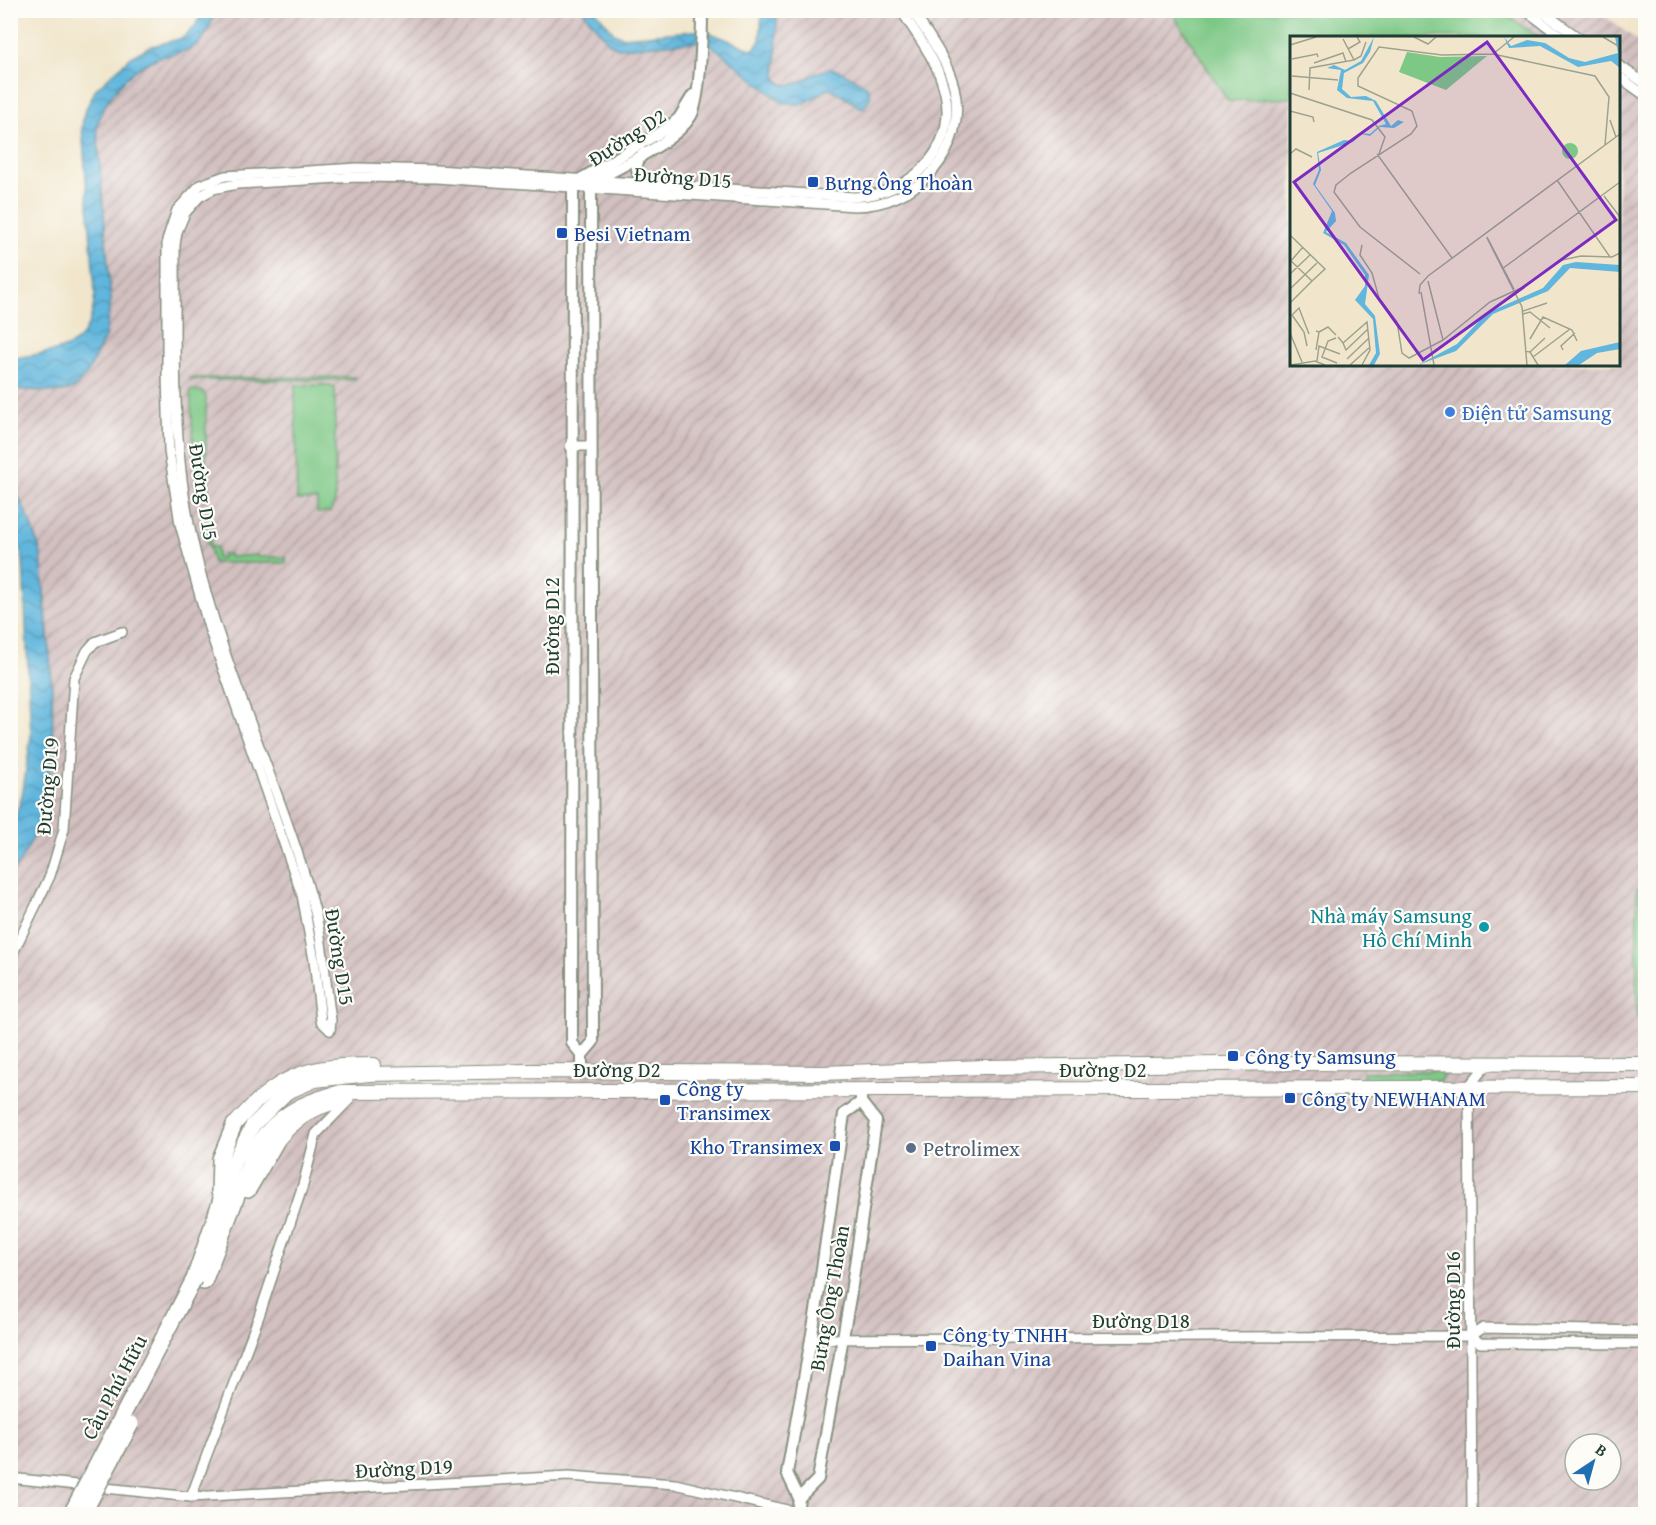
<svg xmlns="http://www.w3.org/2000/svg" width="1656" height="1525" font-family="'Gentium Book Plus',serif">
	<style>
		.industrial { fill: url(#industrial-furrows); fill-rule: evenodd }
		.green { fill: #7ec886; stroke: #4e825d; stroke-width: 1.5 }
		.water { fill: url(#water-waves); stroke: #407a88; stroke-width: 1.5 }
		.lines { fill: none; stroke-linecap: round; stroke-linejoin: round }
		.minor-casing { stroke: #889280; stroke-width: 12 }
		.tertiary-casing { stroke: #889280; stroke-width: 14 }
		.primary-casing { stroke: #889280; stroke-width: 16 }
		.trunk-casing { stroke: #889280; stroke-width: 18 }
		.minor { stroke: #fff; stroke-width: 9 }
		.tertiary { stroke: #fff; stroke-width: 10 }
		.primary { stroke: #fff; stroke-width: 14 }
		.trunk { stroke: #fff; stroke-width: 15 }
		.trunk-bridge-casing { stroke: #889280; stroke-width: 18; stroke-linecap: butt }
		.trunk-bridge { stroke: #fff; stroke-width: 15 }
		.transit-dot { fill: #1a4fb4; stroke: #fdfcf7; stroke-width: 2 }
		.shop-dot { fill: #3f7fe0; stroke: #fdfcf7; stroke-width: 2 }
		.culture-dot { fill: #0f9aa8; stroke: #fdfcf7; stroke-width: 2 }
		.service-dot { fill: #5c6f8a; stroke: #fdfcf7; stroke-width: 2 }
		.labels { text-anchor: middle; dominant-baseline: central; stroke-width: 4.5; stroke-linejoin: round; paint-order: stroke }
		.street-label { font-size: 21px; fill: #1f3d34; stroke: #fdfcf7 }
		.transit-label { font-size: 21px; fill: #164399; stroke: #fdfcf7; text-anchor: start }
		.shop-label { font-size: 21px; fill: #366cbe; stroke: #fdfcf7; text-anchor: start }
		.culture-label { font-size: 21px; fill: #0d838f; stroke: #fdfcf7; text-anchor: end }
		.service-label { font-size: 21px; fill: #4e5e75; stroke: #fdfcf7; text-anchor: start }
		.inset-road { fill: none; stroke: #9da28f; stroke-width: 1.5 }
		.view { fill: #7b2cbf; fill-opacity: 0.15; stroke: #7b2cbf; stroke-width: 3 }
		.inset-edge { fill: none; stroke: #1f3d34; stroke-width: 3 }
	</style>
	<defs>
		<pattern id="industrial-furrows" width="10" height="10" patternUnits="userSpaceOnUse" patternTransform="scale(1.5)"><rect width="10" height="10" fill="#d2bfc0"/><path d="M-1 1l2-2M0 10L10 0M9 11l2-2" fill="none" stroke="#aa9c9d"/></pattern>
		<pattern id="water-waves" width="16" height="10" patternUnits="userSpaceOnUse" patternTransform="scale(1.5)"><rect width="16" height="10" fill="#61b6dd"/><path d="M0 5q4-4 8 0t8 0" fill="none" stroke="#4f95b4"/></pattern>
	</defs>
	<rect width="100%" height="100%" fill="#fdfcf7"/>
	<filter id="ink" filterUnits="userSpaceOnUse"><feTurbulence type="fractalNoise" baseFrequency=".0167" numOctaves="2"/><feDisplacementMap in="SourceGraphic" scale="12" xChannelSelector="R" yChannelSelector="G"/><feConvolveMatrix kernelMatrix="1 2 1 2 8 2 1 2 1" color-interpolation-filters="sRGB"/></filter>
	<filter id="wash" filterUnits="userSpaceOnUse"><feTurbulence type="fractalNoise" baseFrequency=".008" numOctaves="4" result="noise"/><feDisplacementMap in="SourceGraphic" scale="24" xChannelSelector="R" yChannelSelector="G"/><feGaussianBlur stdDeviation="1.35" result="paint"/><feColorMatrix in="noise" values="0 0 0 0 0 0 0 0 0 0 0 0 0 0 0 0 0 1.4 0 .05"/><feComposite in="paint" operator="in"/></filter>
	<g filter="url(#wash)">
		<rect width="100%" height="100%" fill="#f1e6cc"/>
		<!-- industrial -->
		<path class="industrial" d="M482 10 505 15 527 11H583L609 43 618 48 701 39 783 103 803 104 830 88 863 109 870 98 869 90 799 82 785 85 779 82 776 78 777 11H1598L1646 47 1645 1514H11V874L28 849 37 829 33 528 11 480 10 389 62 392 73 389 105 337 111 300 97 128 99 116 108 98 141 66 155 59 193 48 206 34 216 11ZM1292 38H1618V364H1292ZM1575 1444H1611V1480H1575Z"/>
		<!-- green -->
		<g class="green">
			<polygon points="1171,11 1500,11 1539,37 1292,38 1291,98 1228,101"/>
			<polygon points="356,377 354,380 190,380 190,378"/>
			<polygon points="295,385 327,385 335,388 335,502 330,512 317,513 317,500 297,500"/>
			<polygon points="190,390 202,391 206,396 206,467 209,490 197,492"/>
			<polygon points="203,525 210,525 211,547 217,547 217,558 222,558 222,554 229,554 229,557 257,555 258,557 286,557 286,563 213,563"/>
			<rect x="1637" y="888" width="8" height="129"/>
			<polygon points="1438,1071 1444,1075 1440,1081 1363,1082 1363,1072"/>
		</g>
		<!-- water -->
		<g class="water">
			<path d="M202 11H216C211 23 207 38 195 46 184 54 167 54 155 59 129 69 101 102 97 128L111 300 105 337 88 372 73 389 62 392 11 389V359C61 349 90 355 95 293L82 127 84 113 96 89 132 56 149 47 183 38 196 25Z"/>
			<path d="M583 11H596L614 33 623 37 703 30 753 50 760 41 762 11H777L776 78C790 98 814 68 831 69 841 70 849 76 857 80 865 84 871 90 870 98L863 109 830 88 803 104 783 103 706 41 618 48 609 43Z"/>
			<path d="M11 480 33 528 41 554C47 650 76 795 11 874V830L22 796 31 736 23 560 11 518Z"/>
		</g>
	</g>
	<g filter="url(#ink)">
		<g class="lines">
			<defs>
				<g id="minor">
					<polyline points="1525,10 1563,38"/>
					<polyline points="1540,10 1579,38"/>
					<polyline points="1618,65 1646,84"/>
					<polyline points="1618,76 1646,96"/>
					<polyline points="570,446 590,446"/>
					<polyline points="10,959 50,876 64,829 74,678 87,651 95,642 122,632"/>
					<path d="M330 1030 321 1021 314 960 302 895 209 628 180 524 169 451 167 374V240L177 210 200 185 225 176 357 168 436 170 854 197C915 194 963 144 942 82 934 56 915 33 901 10"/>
					<path d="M330 1030 331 1020C325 980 323 939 312 900 278 781 222 668 194 547 170 448 176 345 175 245L177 232 185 213 199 197 213 189 237 184 356 177 436 178 855 206C917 206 969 150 954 87 947 59 927 34 912 10"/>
					<polyline points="1471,1336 1480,1343 1646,1344"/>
					<polyline points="811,1339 1471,1336 1483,1328 1646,1331"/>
					<polyline points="10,1478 191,1497 569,1476 675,1484 804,1514"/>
					<polyline points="191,1497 259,1316 303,1185 316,1134 349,1100"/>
					<polyline points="1472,1514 1469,1086 1488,1063"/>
				</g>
				<g id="tertiary">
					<path d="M644 153C632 165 636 176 649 184"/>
					<path d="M582 1055 593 1042 591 189 595 181C622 165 675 143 691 116 701 99 702 32 702 10"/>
					<polyline points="582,1071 582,1055 572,1043 573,188 579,180 666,129 679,118 693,95"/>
					<polyline points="799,1498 818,1479 851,1292 876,1121 861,1102 861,1096"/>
					<polyline points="797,1514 799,1498 787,1473 816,1311 844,1114 861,1102"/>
				</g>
				<g id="primary">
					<path d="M234 1125C278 1074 307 1065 374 1065"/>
					<path d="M265 1134C286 1109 309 1100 341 1092L1646 1087"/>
					<path d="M276 1142C291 1123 313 1106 338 1102"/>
					<polyline points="233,1164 253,1125 287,1092 315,1080 369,1074 531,1071 822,1073 984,1067 1299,1063 1646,1064"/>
				</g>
				<g id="trunk">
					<polyline points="248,1190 276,1142"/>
					<polyline points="219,1192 220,1159 234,1125"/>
					<polyline points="194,1279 233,1164"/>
					<polyline points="204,1282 253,1154 265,1134"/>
				</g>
			</defs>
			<!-- minor casing -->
			<use href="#minor" class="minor-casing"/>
			<!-- tertiary casing -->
			<use href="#tertiary" class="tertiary-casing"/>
			<!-- primary casing -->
			<use href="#primary" class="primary-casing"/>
			<!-- trunk casing -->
			<use href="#trunk" class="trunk-casing"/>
			<!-- minor -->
			<use href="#minor" class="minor"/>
			<!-- tertiary -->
			<use href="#tertiary" class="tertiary"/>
			<!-- primary -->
			<use href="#primary" class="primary"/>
			<!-- trunk -->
			<use href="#trunk" class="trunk"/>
			<defs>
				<g id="trunk-bridge">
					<polyline points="71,1514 194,1279"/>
					<polyline points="83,1514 131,1424"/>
				</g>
			</defs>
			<!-- trunk-bridge casing -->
			<use href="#trunk-bridge" class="trunk-bridge-casing"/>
			<!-- trunk-bridge -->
			<use href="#trunk-bridge" class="trunk-bridge"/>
		</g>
	</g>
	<!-- markers -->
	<g class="transit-dot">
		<rect x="807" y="176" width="12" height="12" rx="3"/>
		<rect x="556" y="227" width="12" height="12" rx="3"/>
		<rect x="1227" y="1050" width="12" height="12" rx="3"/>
		<rect x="1284" y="1092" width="12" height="12" rx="3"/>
		<rect x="659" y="1094" width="12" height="12" rx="3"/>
		<rect x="829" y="1140" width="12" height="12" rx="3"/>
		<rect x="925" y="1340" width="12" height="12" rx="3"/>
	</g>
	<circle class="shop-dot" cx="1450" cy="412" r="6"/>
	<circle class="culture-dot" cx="1484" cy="927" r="6"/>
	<circle class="service-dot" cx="911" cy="1148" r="6"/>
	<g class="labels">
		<!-- street labels -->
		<g class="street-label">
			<text transform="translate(627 137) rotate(-33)">Đường D2</text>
			<text transform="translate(683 177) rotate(4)">Đường D15</text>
			<text transform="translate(204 492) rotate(81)">Đường D15</text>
			<text transform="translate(551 626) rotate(-90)">Đường D12</text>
			<text transform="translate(47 786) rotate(-85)">Đường D19</text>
			<text transform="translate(340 957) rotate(81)">Đường D15</text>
			<text x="617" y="1069">Đường D2</text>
			<text x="1103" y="1069">Đường D2</text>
			<text transform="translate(829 1298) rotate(-80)">Bưng Ông Thoàn</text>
			<text transform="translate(1452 1300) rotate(-90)">Đường D16</text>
			<text x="1141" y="1320">Đường D18</text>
			<text transform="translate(114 1387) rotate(-62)">Cầu Phú Hữu</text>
			<text transform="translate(404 1468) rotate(-3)">Đường D19</text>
		</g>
		<!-- transit labels -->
		<g class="transit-label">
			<text x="825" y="182">Bưng Ông Thoàn</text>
			<text x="574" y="233">Besi Vietnam</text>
			<text x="1245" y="1056">Công ty Samsung</text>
			<text x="677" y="1088">Công ty<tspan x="677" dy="24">Transimex</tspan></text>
			<text x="1302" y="1098">Công ty NEWHANAM</text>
			<text x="823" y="1146" text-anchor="end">Kho Transimex</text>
			<text x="943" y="1334">Công ty TNHH<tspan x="943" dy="24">Daihan Vina</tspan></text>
		</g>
		<!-- shop labels -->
		<g class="shop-label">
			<text x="1462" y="412">Điện tử Samsung</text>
		</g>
		<!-- culture labels -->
		<g class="culture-label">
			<text x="1472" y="915">Nhà máy Samsung<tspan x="1472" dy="24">Hồ Chí Minh</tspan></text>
		</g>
		<!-- service labels -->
		<g class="service-label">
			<text x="923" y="1148">Petrolimex</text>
		</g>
	</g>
	<!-- overview -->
	<g transform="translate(1290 36)">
		<rect width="330" height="330" fill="#f1e6cc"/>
		<path d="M117 16 150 21 197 20 156 54 109 36ZM272 115a8 8 0 1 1 16 0a8 8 0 1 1-16 0Z" fill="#7ec886"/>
		<path d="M84 1 80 16 73 27 54 37 52 53 61 61 76 60 86 65 101 90 108 84 114 86 104 92 90 91 80 100 71 98 63 106 28 117 31 134 25 149 45 177 46 185 36 196 56 207 79 239 75 268 85 280 90 318 84 329H79L86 317 83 283 65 264 75 250V239L54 209 33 197 42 175 23 148 29 134 27 116 54 104 62 105 70 97 80 98 89 90 96 88 83 65 57 62 47 54 51 34 37 32 44 29 55 34 71 25ZM214 1 221 10 237 4 255 7 279 22 295 26 328 17 325 1H330V32L321 25 288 31 250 10 219 12ZM286 226 330 229V236L280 232 258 255 203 278 166 315 128 329 167 308 197 277 253 252 273 229ZM330 306V313L307 317 289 329H275L291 315Z" fill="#61b6dd"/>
		<path class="inset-road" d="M124 1 138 8 146 1M313 1 330 11M0 8V45M0 9 26 1M58 13 70 6 67 1M203 18 224 1M2 23 27 18 28 21M64 24 71 20 76 6M24 27 53 17 56 26M2 40 48 44M19 54 20 32 64 24 53 3M0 57 82 84 95 101 89 118M0 75 23 81 24 86M320 84 326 101M0 118 6 113 22 121M87 118 162 222M267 144 320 221M314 160 330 181M0 199 35 233 22 245M197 201 224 253M197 202 232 271 237 329M72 209 70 219 82 237 89 262 107 286 112 317 119 322 153 304 200 266 231 252 272 224 291 220 322 221 330 217M0 224 22 245 0 267M0 226 13 211M212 233 330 146M0 238 20 219M130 238 70 191 44 156 46 149 61 137 121 98 127 90 122 75 68 50V42L89 11 152 19 203 18 305 40 319 61 315 109M138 245 153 304M0 253 27 227M131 256 144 329M129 258 130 249 138 240 330 98M233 275 257 267M233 278 240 276 260 292M26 295 29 296 26 314M29 296 38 291 46 299M0 297 12 326M48 301 53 307 77 286 80 314 72 329M46 302 38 305 32 321 47 327M240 303 253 281 282 294 287 305M53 307 56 314 78 293M17 310 14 296 2 279 9 272 19 298M273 314 271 310 285 297M235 315 240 316 248 329M240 316 255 302M243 321 280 293M57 323 79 302M27 325 29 310 50 318M1 329 25 325 35 329M60 329 80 311"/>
		<path class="view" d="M197 6 326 184 133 324 4 146Z"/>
		<rect width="330" height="330" class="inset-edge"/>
	</g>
	<!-- margin -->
	<rect width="1656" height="1525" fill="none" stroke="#fdfcf7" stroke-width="36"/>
	<!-- north arrow -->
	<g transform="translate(1593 1462) rotate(36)"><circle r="28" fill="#fdfcf7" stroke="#a4b0a9" stroke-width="1.5"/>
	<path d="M0-4.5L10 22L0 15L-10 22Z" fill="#1f6fb2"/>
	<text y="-9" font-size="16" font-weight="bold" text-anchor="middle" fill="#1f3d34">B</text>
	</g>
</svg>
